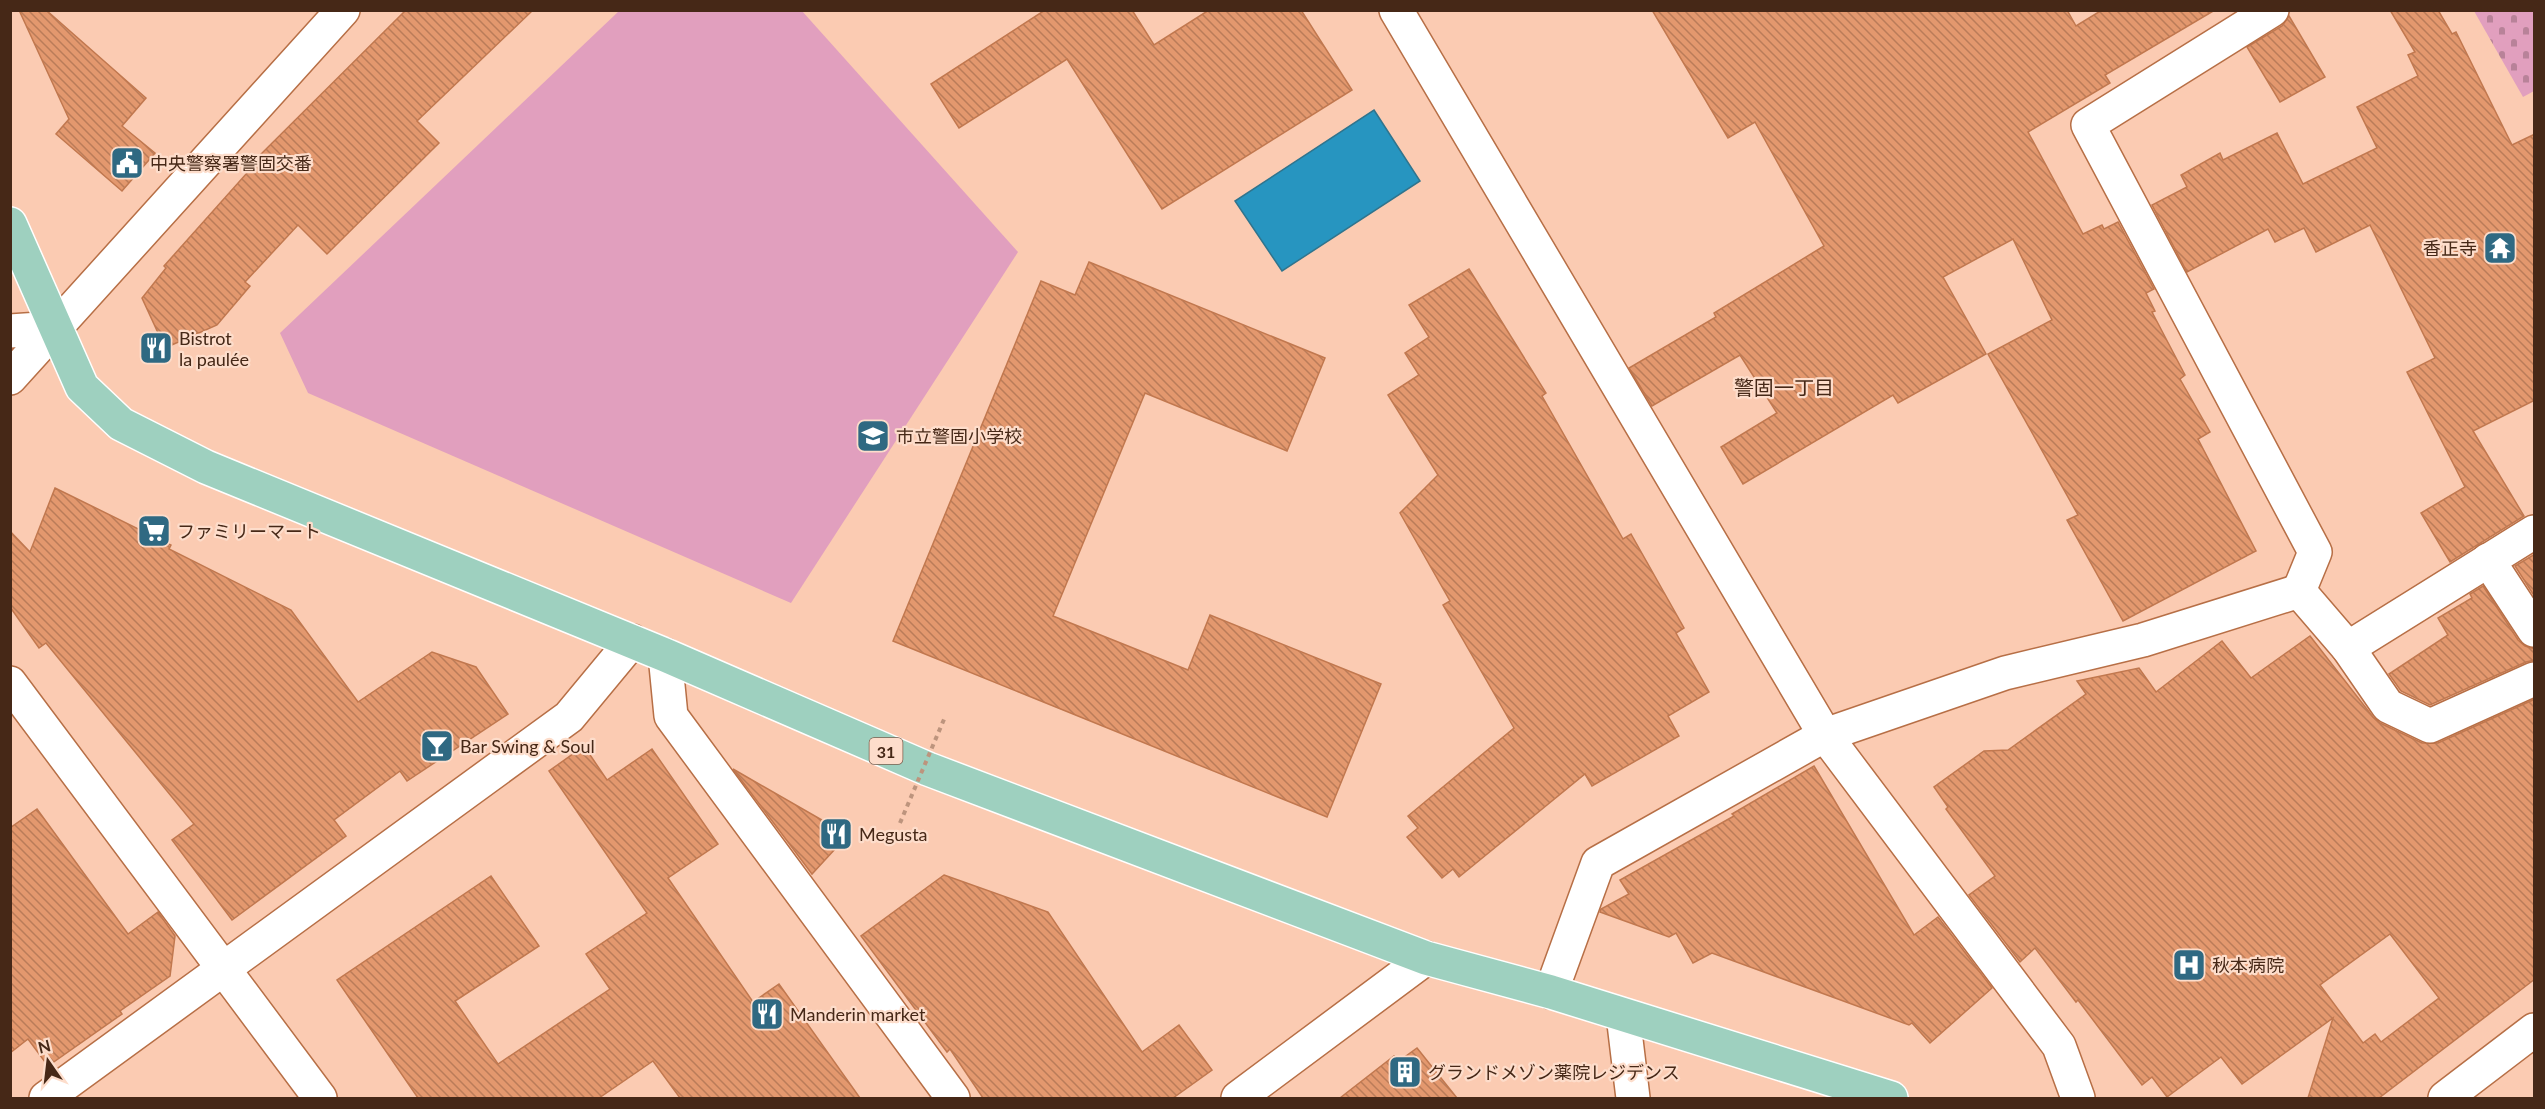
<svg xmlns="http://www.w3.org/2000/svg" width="2545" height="1109" font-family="Lato,'Noto Sans JP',sans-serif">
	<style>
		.cemetery { fill: url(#cemetery-stones) }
		.park { fill: #e19fbe }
		.water { fill: #2795c0; stroke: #30748d; stroke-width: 1.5 }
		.building { fill: url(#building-back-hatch); stroke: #c1784f; stroke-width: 1.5; fill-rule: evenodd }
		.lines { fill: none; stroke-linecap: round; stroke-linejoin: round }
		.minor-casing { stroke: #b76f46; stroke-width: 36 }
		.major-casing { stroke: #fff; stroke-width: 36 }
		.minor { stroke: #fff; stroke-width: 33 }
		.major { stroke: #9ed0bf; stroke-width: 33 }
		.path-bridge { stroke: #bd947d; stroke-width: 4; stroke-dasharray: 4.5 4.5; stroke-linecap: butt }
		.labels { text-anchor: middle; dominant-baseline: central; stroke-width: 4.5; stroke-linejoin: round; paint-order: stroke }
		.shield { fill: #fdddcb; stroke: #7d5e4d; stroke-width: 1.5 }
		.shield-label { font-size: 16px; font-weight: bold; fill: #462817 }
		.poi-label { font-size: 18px; fill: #462817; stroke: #fdddcb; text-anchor: start }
		.neighbourhood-label { font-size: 20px; fill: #462817; stroke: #fdddcb }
	</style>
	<defs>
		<pattern id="cemetery-stones" width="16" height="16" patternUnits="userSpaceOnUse" patternTransform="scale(1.5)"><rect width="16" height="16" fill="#e19fbe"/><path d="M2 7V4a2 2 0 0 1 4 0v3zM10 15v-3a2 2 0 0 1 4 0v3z" fill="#b88299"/></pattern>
		<pattern id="building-back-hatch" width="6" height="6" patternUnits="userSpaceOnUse" patternTransform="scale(1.5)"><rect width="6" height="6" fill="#e3986e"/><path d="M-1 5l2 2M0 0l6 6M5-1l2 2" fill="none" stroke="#ba7c59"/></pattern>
	</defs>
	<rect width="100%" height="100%" fill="#fbcbb2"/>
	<!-- cemetery -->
	<polygon class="cemetery" points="2474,11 2534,11 2534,91 2523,97"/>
	<!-- park -->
	<polygon class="park" points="619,11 802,11 1018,252 791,603 308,393 280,333"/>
	<!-- water -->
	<polygon class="water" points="1374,110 1420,181 1282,271 1235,201"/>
	<!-- building -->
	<g class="building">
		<polygon points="19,10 46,10 146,98 122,126 155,153 122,191 56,134 69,119"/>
		<polygon points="406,10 533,10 417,121 439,143 327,254 298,225 245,282 250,286 217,325 165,348 142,298 166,268 164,266 247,173 244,171"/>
		<polygon points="1045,10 1132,10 1154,45 1209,10 1301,10 1352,90 1162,209 1067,59 959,128 931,84"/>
		<polygon points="1652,10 2067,10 2076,26 2102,10 2215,10 2105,75 2110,83 2028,132 2083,234 2102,225 2104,229 2118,222 2154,289 2146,293 2155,311 2152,312 2185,375 2180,379 2210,432 2198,439 2256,551 2123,621 2067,520 2078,515 1988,354 2052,320 2013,239 1943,277 1986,354 1898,403 1893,395 1743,484 1721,447 1777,413 1740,355 1652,406 1629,368 1716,317 1714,313 1824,246 1755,122 1728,138"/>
		<polygon points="2390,10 2438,10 2452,34 2456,32 2512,145 2535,134 2535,400 2473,431 2524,516 2450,562 2421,513 2465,487 2407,372 2435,358 2370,225 2316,252 2304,228 2275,242 2268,229 2187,272 2152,205 2187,187 2181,175 2220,153 2223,160 2277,133 2303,184 2377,148 2357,107 2418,76 2408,55 2415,52"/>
		<polygon points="2289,16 2325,77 2280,102 2247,47 2282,26"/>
		<polygon points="1089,262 1325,358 1287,451 1145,393 1053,616 1188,670 1210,615 1381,684 1327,817 893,641 1041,281 1075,295"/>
		<polygon points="1469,269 1546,393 1542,396 1623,539 1631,534 1684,628 1676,633 1709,692 1668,716 1679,736 1592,786 1585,774 1459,877 1453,869 1442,878 1407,837 1418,828 1408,816 1514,728 1443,605 1450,601 1400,513 1438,475 1388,395 1419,375 1405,353 1429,337 1409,305"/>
		<polygon points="55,488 171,545 169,549 291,610 358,702 432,652 476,667 508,714 407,781 400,771 334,820 346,836 232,920 172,840 194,824 46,643 39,648 10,607 10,531 30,552"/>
		<polygon points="2535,554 2535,597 2515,566"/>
		<polygon points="2483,586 2518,640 2525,646 2535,649 2535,660 2526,662 2430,705 2401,691 2389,674 2448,635 2438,618 2472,598 2470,594"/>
		<path d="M2310 636 2373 717 2380 723 2422 743H2438L2535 699V979L2379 1098H2308L2333 1018 2242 1084 2221 1057 2167 1097 2152 1077 2142 1085 2078 1000 2076 1002 2035 948 2020 962 1969 895 1995 876 1946 809 1948 807 1934 787 1984 751 2008 750 2086 694 2077 681 2139 668 2156 692 2222 641 2251 678ZM2390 934 2439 998 2381 1042 2375 1034 2363 1043 2320 985Z"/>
		<polygon points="584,746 607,780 652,749 718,844 668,878 753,1002 779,984 860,1098 680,1098 653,1061 599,1098 418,1098 337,980 491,876 539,946 455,1001 498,1064 610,989 586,954 647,913 549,771"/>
		<polygon points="1814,766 1914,935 1938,917 1992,988 1930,1043 1912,1023 1909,1025 1712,953 1693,963 1676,933 1669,937 1600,912 1601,909 1629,894 1620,880 1734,816 1732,814"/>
		<polygon points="733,769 848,835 812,874"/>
		<polygon points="37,809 128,934 158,912 175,936 170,976 120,1011 122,1014 48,1066 28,1039 10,1053 10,828"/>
		<polygon points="944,875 1048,912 1142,1052 1179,1025 1212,1070 1173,1098 983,1098 950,1049 947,1052 861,936"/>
		<polygon points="1417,1048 1457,1098 1340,1098 1394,1056 1399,1061"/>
	</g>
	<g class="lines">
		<defs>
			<g id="minor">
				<polyline points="1396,10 1825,735 2059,1046 2078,1098"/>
				<polyline points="2272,10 2088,125 2315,552 2299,591"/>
				<polyline points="10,331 55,328"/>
				<polyline points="10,378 343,10"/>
				<polyline points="2488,560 2534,630"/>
				<polyline points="2348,648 2534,532"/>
				<polyline points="665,655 671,716 953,1098"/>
				<polyline points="10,683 320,1098"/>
				<polyline points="1551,992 1598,863 1825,735 2005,673 2143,640 2299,591 2348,648 2388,706 2430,726 2534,679"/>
				<polyline points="1623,1015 1633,1098"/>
				<polyline points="46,1098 569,717 632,641"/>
				<polyline points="1238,1098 1426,958"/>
				<polyline points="2445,1098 2534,1030"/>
			</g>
			<polyline id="major" points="10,224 82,387 121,424 206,467 665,655 928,769 1426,958 1551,992 1891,1098"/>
		</defs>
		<!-- minor casing -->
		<use href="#minor" class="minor-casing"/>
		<!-- major casing -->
		<use href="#major" class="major-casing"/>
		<!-- minor -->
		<use href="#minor" class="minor"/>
		<!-- major -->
		<use href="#major" class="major"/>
		<!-- path-bridge -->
		<polyline class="path-bridge" points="900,823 945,717"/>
	</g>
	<!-- icons -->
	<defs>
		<symbol id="civic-square" viewBox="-11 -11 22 22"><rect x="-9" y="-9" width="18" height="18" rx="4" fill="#2f6982" stroke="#fdddcb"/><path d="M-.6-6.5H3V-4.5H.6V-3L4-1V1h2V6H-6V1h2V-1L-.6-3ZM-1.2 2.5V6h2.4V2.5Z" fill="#fff"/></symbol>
		<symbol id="temple-square" viewBox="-11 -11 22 22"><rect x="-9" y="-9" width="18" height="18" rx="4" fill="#2f6982" stroke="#fdddcb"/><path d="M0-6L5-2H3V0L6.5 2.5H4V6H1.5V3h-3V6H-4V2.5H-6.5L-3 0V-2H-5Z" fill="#fff"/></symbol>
		<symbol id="restaurant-square" viewBox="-11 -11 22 22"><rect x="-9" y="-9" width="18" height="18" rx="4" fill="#2f6982" stroke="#fdddcb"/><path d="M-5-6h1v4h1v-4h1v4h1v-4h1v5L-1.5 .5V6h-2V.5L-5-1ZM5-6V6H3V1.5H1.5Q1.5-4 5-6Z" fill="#fff"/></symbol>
		<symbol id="school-square" viewBox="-11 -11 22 22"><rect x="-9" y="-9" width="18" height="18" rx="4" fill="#2f6982" stroke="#fdddcb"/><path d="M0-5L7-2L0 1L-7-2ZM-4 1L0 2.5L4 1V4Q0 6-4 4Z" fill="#fff"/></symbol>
		<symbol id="supermarket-square" viewBox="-11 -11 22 22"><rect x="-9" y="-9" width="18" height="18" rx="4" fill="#2f6982" stroke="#fdddcb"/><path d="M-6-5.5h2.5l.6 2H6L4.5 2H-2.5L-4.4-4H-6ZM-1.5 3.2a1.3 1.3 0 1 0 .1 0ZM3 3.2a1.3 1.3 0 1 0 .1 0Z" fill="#fff"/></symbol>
		<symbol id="bar-square" viewBox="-11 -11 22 22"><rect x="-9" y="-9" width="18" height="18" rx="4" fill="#2f6982" stroke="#fdddcb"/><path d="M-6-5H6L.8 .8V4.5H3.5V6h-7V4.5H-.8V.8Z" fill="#fff"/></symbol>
		<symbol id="hospital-square" viewBox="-11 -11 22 22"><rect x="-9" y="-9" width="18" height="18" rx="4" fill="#2f6982" stroke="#fdddcb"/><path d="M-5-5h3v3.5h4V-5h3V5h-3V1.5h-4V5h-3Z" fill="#fff"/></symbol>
		<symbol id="building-square" viewBox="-11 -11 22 22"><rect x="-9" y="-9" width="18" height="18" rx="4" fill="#2f6982" stroke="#fdddcb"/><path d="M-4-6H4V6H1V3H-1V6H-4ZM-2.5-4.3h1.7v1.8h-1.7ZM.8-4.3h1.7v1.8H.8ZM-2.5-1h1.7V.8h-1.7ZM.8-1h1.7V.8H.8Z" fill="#fff"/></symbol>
	</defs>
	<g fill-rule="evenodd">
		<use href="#civic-square" x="108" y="144" width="38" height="38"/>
		<use href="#temple-square" x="2481" y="229" width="38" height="38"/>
		<use href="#restaurant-square" x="137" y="329" width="38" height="38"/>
		<use href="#school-square" x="854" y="417" width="38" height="38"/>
		<use href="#supermarket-square" x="135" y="512" width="38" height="38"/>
		<use href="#bar-square" x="418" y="727" width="38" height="38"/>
		<use href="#restaurant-square" x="817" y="815" width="38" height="38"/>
		<use href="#hospital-square" x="2170" y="946" width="38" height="38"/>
		<use href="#restaurant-square" x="748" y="995" width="38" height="38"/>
		<use href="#building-square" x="1386" y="1053" width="38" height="38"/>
	</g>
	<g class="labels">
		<!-- shield labels -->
		<rect class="shield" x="869.5" y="738" width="33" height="26" rx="4.5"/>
		<g class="shield-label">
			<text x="886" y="751">31</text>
		</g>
		<!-- poi labels -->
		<g class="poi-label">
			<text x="150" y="163">中央警察署警固交番</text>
			<text x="2477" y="248" text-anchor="end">香正寺</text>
			<text x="179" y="338">Bistrot<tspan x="179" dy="21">la paulée</tspan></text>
			<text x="896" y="436">市立警固小学校</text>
			<text x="177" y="531">ファミリーマート</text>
			<text x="460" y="746">Bar Swing &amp; Soul</text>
			<text x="859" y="834">Megusta</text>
			<text x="2212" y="965">秋本病院</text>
			<text x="790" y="1014">Manderin market</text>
			<text x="1428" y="1072">グランドメゾン薬院レジデンス</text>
		</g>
		<!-- neighbourhood labels -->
		<g class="neighbourhood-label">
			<text x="1784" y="387">警固一丁目</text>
		</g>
	</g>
	<!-- border -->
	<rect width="2545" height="1109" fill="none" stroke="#462817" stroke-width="24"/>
	<!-- north arrow -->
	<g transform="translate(48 1061) rotate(346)" stroke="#fdddcb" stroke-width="4.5" paint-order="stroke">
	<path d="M0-4.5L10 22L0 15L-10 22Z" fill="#462817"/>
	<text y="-9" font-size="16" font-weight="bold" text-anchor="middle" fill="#462817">N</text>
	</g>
</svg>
